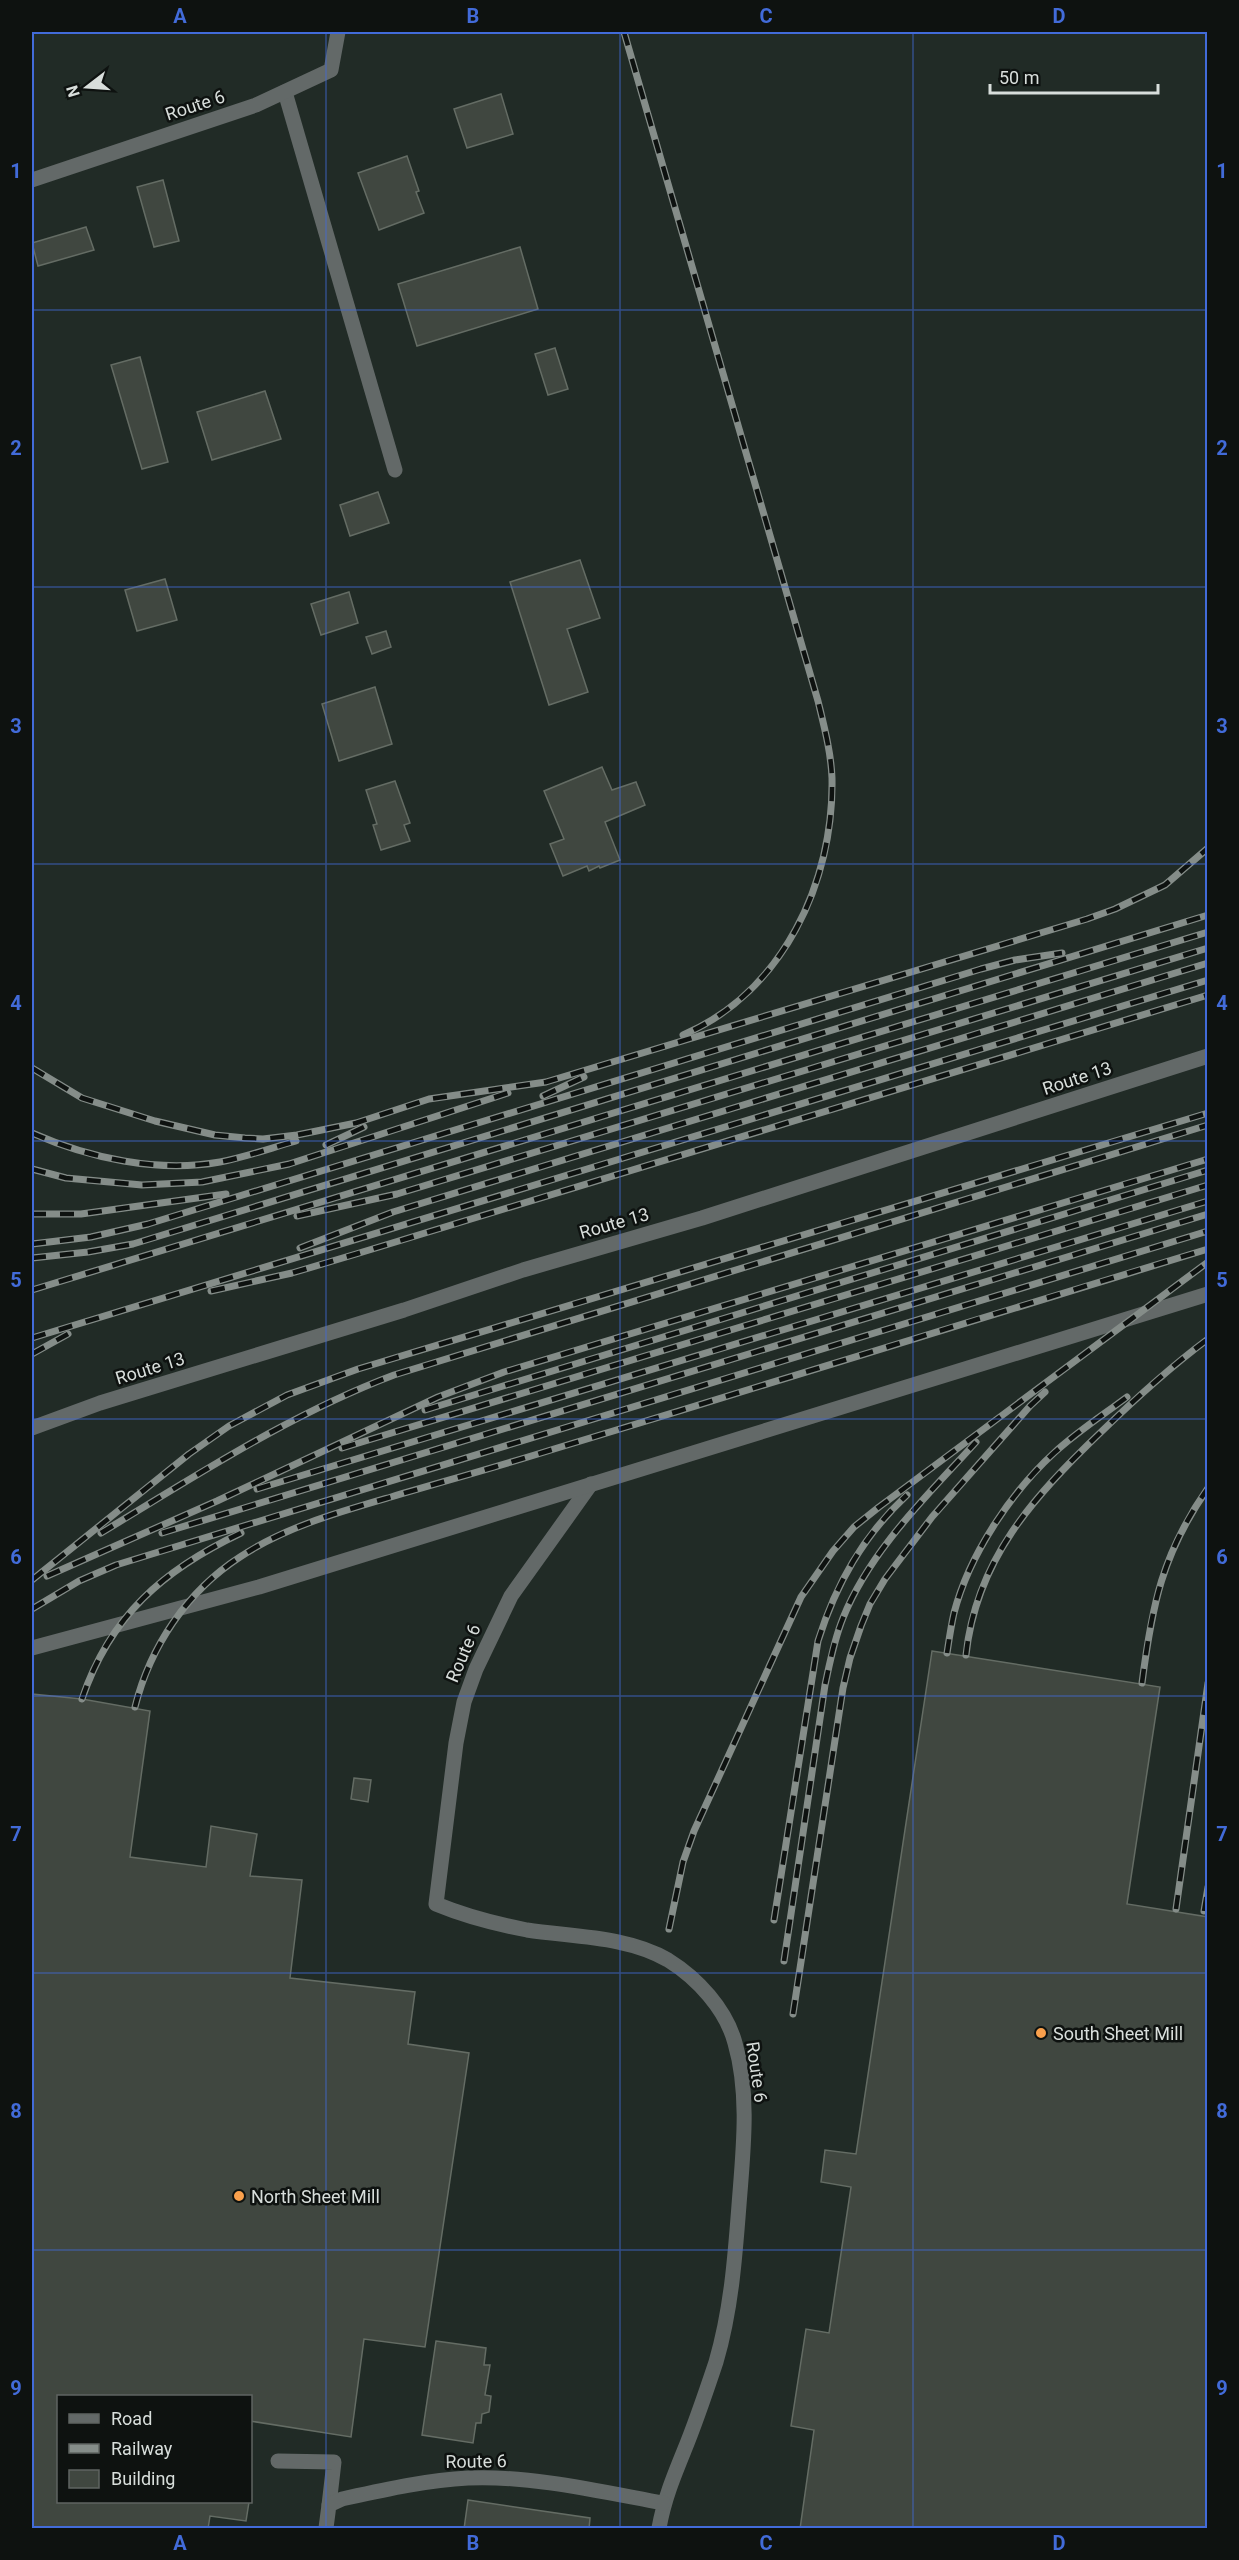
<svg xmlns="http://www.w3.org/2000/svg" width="1239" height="2560" font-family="Roboto,sans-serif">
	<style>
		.building { fill: #404740; stroke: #646c64; stroke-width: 1.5 }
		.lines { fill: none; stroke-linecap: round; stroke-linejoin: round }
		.minor { stroke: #636968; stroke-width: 15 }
		.rail-casing { stroke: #858d89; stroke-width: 7 }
		.rail { stroke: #0e1210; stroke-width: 4.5; stroke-dasharray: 14; stroke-linecap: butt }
		.grid { fill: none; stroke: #426bd9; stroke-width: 1.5; stroke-opacity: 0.55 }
		.poi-dot { fill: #f9a04c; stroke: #0e1210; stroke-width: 2 }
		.labels { text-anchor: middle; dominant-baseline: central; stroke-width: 5; stroke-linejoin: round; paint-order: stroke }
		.street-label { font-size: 18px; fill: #d8dedb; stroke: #0e1210 }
		.poi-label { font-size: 18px; fill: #d8dedb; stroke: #0e1210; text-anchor: start }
		.neatline { fill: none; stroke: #426bd9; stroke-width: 2 }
		.grid-label { font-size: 20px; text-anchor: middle; font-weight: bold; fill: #426bd9 }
	</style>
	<rect width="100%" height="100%" fill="#212b26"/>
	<!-- building -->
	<g class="building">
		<polygon points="501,94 513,134 467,148 454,109"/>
		<polygon points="407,156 419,191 416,192 424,213 379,230 358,173"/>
		<polygon points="163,180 179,241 154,247 137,187"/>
		<polygon points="86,227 94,250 38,266 32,243"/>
		<polygon points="520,247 538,309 417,346 398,284"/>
		<polygon points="555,348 568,389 548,395 535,354"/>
		<polygon points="140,357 168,462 142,469 111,365"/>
		<polygon points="265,391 281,439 212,460 197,412"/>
		<polygon points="378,492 389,523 350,536 340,505"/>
		<polygon points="580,560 600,618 567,629 588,692 549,705 510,582"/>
		<polygon points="165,579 177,620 137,631 125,590"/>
		<polygon points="349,592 358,623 321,635 311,604"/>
		<polygon points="386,631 391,647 372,654 366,637"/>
		<polygon points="375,687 392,744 339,761 322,704"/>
		<polygon points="602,767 612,790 636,782 645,805 605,822 620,860 600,868 599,866 589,871 587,866 563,876 550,844 564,839 544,791"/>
		<polygon points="395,781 410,823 404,825 410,841 381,850 373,825 377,824 366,790"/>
		<polygon points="932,1651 1160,1687 1127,1904 1208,1917 1208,2529 800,2529 814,2430 791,2426 806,2329 829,2333 851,2187 821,2182 825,2150 856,2154"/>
		<polygon points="32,1694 82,1699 150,1711 130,1857 206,1867 211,1826 257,1834 250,1876 302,1880 290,1978 415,1992 408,2044 469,2053 425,2347 364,2339 351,2437 250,2421 250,2397 58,2397 58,2502 249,2502 246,2521 210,2516 208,2529 32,2529"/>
		<polygon points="354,1778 371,1780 368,1802 351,1799"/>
		<polygon points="436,2341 486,2348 484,2365 490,2365 485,2395 491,2396 489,2412 482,2414 481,2423 476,2423 473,2443 422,2435"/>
		<polygon points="468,2500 590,2518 589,2529 464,2529"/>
	</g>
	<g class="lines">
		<!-- minor -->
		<g class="minor">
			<polyline points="285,92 395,470"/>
			<polyline points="32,180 256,105 331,70 338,32"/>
			<polyline points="32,1428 100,1403 404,1310 523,1270 702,1218 1208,1056"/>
			<path d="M591 1484 511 1596 476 1669 464 1702 456 1743 436 1904C465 1916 496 1924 527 1930 573 1937 627 1936 668 1960 697 1978 726 2009 735 2043 750 2095 743 2152 739 2205 735 2258 731 2311 716 2362 706 2392 696 2422 684 2451 673 2478 664 2500 659 2528"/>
			<polyline points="32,1648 259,1587 1208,1294"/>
			<polyline points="278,2461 334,2462 329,2505"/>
			<path d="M326 2528 329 2505 342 2499C383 2490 427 2480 468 2478 530 2475 603 2492 663 2503"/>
		</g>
		<defs>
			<g id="rail">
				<path d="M624 32 818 701C824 726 831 752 832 778 834 882 783 992 683 1035"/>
				<polyline points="32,1068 82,1098 155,1121 215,1135 245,1138 263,1139 297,1135 356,1123 429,1099 546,1082 1087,919 1115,909 1165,885 1208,848"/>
				<polyline points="543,1096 584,1077"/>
				<path d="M32 1133C89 1158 157 1173 220 1162 246 1157 271 1148 296 1141"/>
				<polyline points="326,1145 364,1127"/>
				<polyline points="32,1169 66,1178 142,1185 202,1182 289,1164 508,1093"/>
				<polyline points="32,1214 81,1214 226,1194"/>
				<polyline points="297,1216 397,1194 1208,948"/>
				<polyline points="32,1244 91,1237 148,1224 981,969 1015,960 1062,953"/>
				<polyline points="300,1248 393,1212 1208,963"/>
				<polyline points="32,1258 88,1252 133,1244 1208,915"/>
				<polyline points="32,1290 1208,932"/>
				<polyline points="211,1291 292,1273 356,1254 1208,995"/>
				<polyline points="32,1338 1208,980"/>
				<polyline points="32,1354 68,1334"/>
				<polyline points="425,1410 1208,1170"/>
				<polyline points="342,1448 1208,1185"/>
				<polyline points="257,1489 1208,1201"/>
				<path d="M101 1533C196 1476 290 1414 394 1375L1208 1125"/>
				<polyline points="162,1533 1208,1214"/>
				<polyline points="47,1576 217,1501 438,1397 504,1372 1208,1159"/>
				<polyline points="32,1580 189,1454 229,1426 287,1395 358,1369 1208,1113"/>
				<polyline points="32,1609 79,1581 116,1565 1208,1231"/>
				<path d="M947 1653C949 1640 951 1626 954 1613 969 1555 1011 1492 1055 1452 1077 1432 1103 1415 1127 1397"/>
				<path d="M966 1655C976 1560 1034 1496 1100 1433 1135 1399 1169 1368 1208 1339"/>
				<path d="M1142 1683C1152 1605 1162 1554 1208 1488"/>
				<path d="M82 1699C110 1616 163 1570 241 1533"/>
				<path d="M135 1707C150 1647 187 1591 240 1557 285 1527 339 1512 391 1497 445 1481 500 1466 554 1449 772 1383 989 1315 1208 1249"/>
				<polyline points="1176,1909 1208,1683"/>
				<polyline points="1204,1911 1208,1887"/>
				<path d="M774 1920 818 1641C836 1584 863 1536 907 1495"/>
				<polyline points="669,1929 683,1862 694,1831 801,1597 833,1551 854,1527 879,1507 1208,1262"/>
				<path d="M784 1961 825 1685C830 1662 834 1640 843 1618 870 1550 928 1495 976 1442"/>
				<polyline points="793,2014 843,1688 850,1658 861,1626 870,1604 885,1579 932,1517 1030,1406 1045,1392"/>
			</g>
		</defs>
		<!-- rail casing -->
		<use href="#rail" class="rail-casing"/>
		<!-- rail -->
		<use href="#rail" class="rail"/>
	</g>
	<!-- grid -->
	<path class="grid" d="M326 32V2528M620 32V2528M913 32V2528M32 310H1208M32 587H1208M32 864H1208M32 1141H1208M32 1419H1208M32 1696H1208M32 1973H1208M32 2250H1208"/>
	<!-- markers -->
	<g class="poi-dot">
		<circle cx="1041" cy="2033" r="6"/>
		<circle cx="239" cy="2196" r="6"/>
	</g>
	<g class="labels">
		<!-- street labels -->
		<g class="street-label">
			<text transform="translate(195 105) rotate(-18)">Route 6</text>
			<text transform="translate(1077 1078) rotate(-18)">Route 13</text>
			<text transform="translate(614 1223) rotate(-16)">Route 13</text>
			<text transform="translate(150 1368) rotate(-17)">Route 13</text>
			<text transform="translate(463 1653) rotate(-67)">Route 6</text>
			<text transform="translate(757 2072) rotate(82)">Route 6</text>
			<text transform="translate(476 2461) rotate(-1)">Route 6</text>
		</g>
		<!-- poi labels -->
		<g class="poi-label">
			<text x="1053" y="2033">South Sheet Mill</text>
			<text x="251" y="2196">North Sheet Mill</text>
		</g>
	</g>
	<!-- border -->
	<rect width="1239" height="2560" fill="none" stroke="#0e1210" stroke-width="66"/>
	<!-- legend -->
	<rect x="57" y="2395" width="195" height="108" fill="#0e1210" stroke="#5f6461" stroke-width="1.5"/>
	<rect x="69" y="2414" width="30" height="9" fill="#636968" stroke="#5f6461" stroke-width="1.5"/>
	<text x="111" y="2425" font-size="18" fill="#d8dedb">Road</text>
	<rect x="69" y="2444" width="30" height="9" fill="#858d89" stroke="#5f6461" stroke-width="1.5"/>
	<text x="111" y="2455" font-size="18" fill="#d8dedb">Railway</text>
	<rect x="69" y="2470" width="30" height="18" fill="#404740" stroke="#5f6461" stroke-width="1.5"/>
	<text x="111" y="2485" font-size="18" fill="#d8dedb">Building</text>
	<!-- north arrow -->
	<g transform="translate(87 87) rotate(253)" stroke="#0e1210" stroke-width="4.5" paint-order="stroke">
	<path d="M0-4.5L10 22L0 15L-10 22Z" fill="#d8dedb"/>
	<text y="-9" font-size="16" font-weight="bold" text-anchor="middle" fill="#d8dedb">N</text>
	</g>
	<!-- scale -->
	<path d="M990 84v9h168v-9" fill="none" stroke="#d8dedb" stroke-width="3"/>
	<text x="999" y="84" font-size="18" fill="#d8dedb" stroke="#0e1210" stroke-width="4.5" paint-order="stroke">50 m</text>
	<rect x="33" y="33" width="1173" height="2494" class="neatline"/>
	<g class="grid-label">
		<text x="180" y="23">A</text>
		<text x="473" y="23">B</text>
		<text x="766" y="23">C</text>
		<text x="1059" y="23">D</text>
		<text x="16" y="178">1</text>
		<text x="1222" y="178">1</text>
		<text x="16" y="455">2</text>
		<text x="1222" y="455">2</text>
		<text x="16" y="733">3</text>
		<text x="1222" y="733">3</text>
		<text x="16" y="1010">4</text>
		<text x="1222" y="1010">4</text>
		<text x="16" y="1287">5</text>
		<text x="1222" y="1287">5</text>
		<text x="16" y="1564">6</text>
		<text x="1222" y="1564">6</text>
		<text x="16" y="1841">7</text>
		<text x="1222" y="1841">7</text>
		<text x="16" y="2118">8</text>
		<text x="1222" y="2118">8</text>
		<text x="16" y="2395">9</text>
		<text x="1222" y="2395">9</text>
		<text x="180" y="2550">A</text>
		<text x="473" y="2550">B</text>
		<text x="766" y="2550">C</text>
		<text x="1059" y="2550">D</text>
	</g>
</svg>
